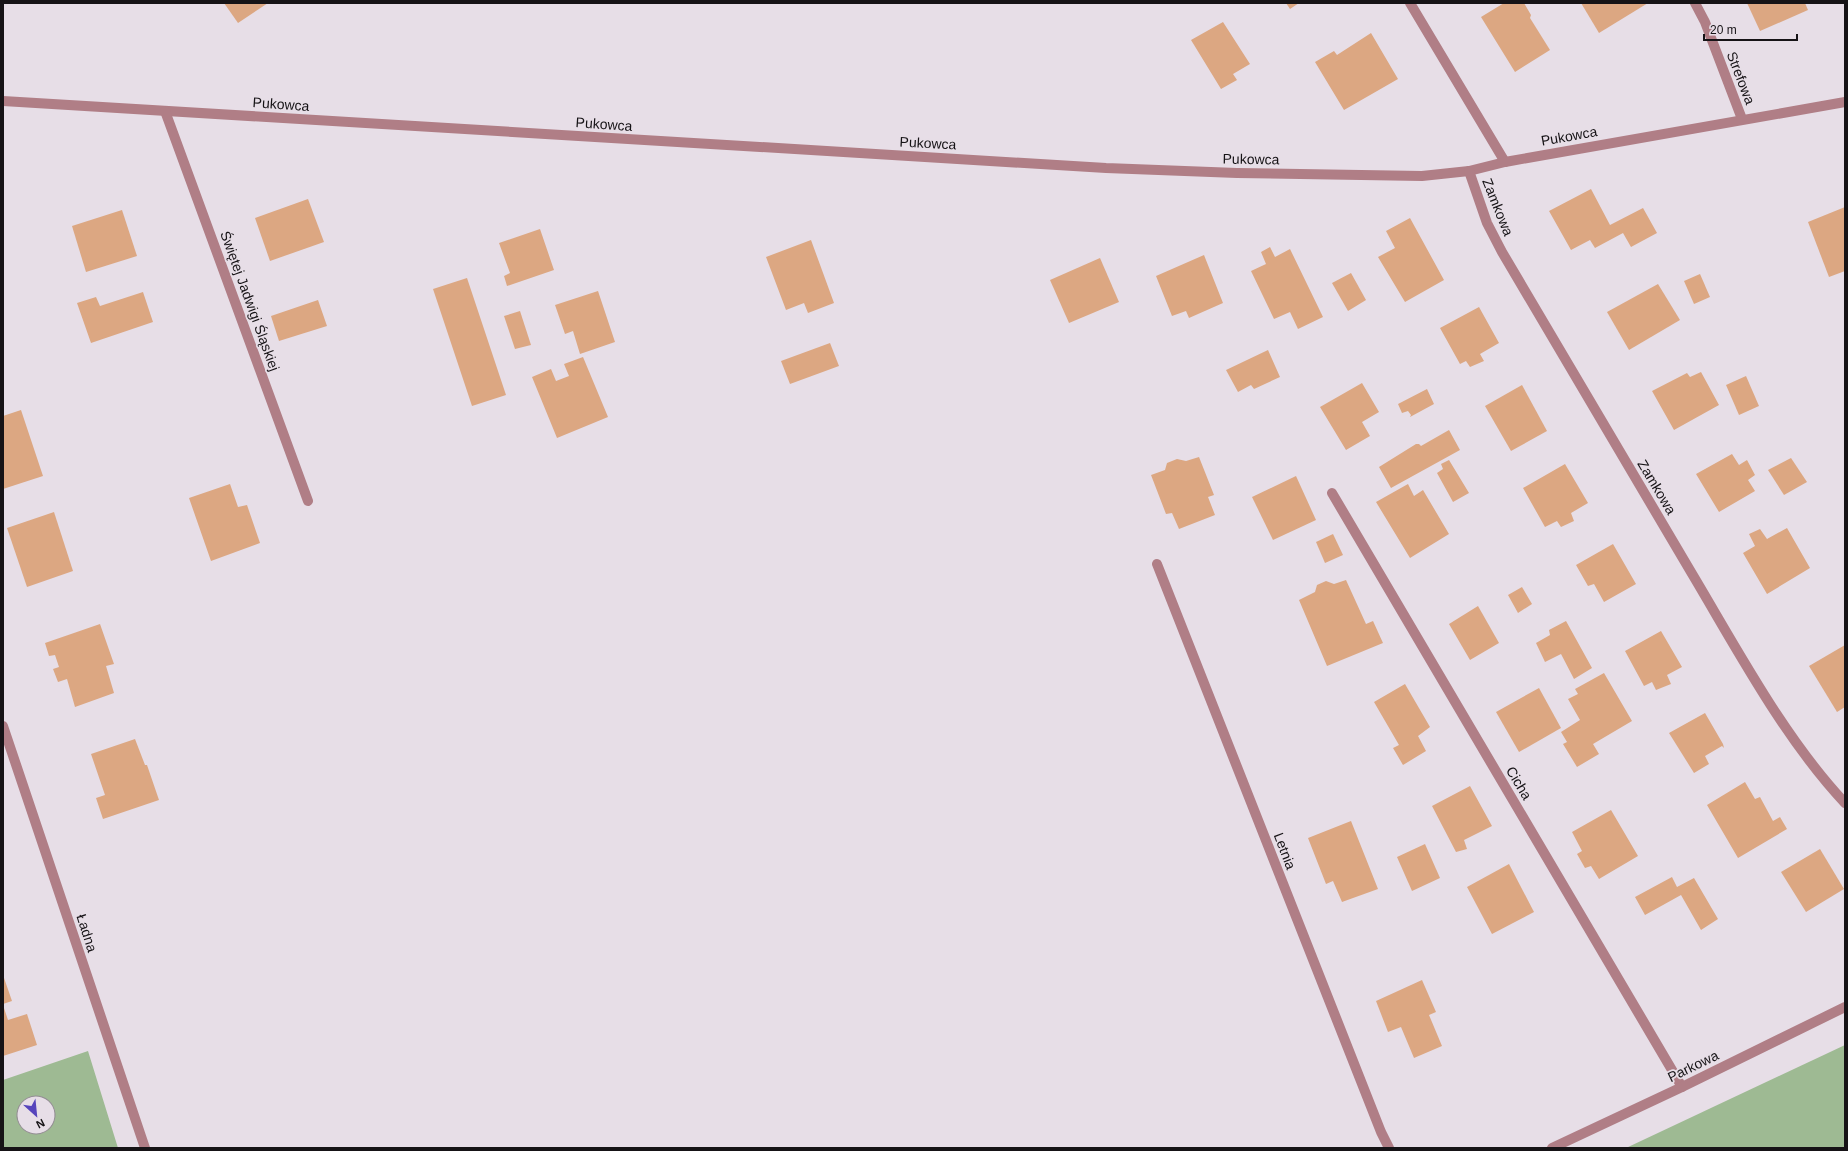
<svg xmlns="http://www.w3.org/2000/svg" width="1848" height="1151" font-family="Arial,sans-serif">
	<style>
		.green { fill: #9eba93; fill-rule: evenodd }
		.building { fill: #dca782 }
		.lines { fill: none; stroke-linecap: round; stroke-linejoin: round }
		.minor { stroke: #b07e86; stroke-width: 10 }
		.labels { text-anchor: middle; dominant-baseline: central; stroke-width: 3.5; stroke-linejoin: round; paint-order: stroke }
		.street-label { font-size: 14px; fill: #161316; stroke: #e7dee7 }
	</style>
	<rect width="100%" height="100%" fill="#e7dee7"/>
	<!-- green -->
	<g class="green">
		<polygon points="1845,1045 1845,1148 1626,1148"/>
		<path d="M88 1051 118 1148H3V1080ZM24 1103H48V1127H24Z"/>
	</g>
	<!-- building -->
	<g class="building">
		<polygon points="224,3 268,3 238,23"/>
		<polygon points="1286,3 1299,3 1290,9"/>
		<polygon points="1504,3 1524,3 1531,15 1530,18 1550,50 1515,72 1481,17"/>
		<polygon points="1581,3 1648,3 1599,33"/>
		<polygon points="1747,3 1805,3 1808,10 1760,31"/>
		<polygon points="1223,22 1250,64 1233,74 1237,80 1221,89 1191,40"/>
		<polygon points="1371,33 1398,79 1344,110 1315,62 1334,51 1337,55"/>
		<polygon points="1591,189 1610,225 1643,208 1657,233 1631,247 1623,233 1595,248 1590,240 1571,250 1549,211"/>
		<polygon points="308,199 324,242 270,261 255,218"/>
		<polygon points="1845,207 1845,271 1829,277 1808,222"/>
		<polygon points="122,210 137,256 86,272 72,226"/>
		<polygon points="1410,218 1444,280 1405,302 1378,257 1395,248 1386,231"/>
		<polygon points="540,229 554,270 507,286 504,276 510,273 499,243"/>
		<polygon points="811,240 834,303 808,313 804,303 786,310 766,257"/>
		<polygon points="1270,247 1275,257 1290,249 1323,317 1298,329 1290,312 1274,319 1251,271 1266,264 1261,252"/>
		<polygon points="1204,255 1223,303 1189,318 1186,311 1172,316 1156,276"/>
		<polygon points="1100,258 1119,302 1069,323 1050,280"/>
		<polygon points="1351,273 1366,300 1348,311 1332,283"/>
		<polygon points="1700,274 1710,297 1694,304 1684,281"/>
		<polygon points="467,278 506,395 472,406 433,289"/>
		<polygon points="1658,284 1680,320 1629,350 1607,312"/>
		<polygon points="598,291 615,342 580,354 573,331 565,334 555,305"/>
		<polygon points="143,292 153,322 91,343 77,303 96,297 100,306"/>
		<polygon points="318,300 327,326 279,341 271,316"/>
		<polygon points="1479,307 1499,343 1480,354 1484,361 1470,367 1466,361 1460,364 1440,328"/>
		<polygon points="520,311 531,345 515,349 504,316"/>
		<polygon points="830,343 839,366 790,384 781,361"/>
		<polygon points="1268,350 1280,377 1254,389 1251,385 1238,392 1226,370"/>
		<polygon points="583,357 608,417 557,438 532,377 551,369 556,381 569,376 564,364"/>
		<polygon points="1701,372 1719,405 1674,430 1652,391 1687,373 1690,377"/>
		<polygon points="1746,376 1759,406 1739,415 1726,385"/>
		<polygon points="1362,383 1379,412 1362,422 1370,436 1346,450 1320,407"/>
		<polygon points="1522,385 1547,431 1511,451 1485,406"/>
		<polygon points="1427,389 1434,404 1410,417 1411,415 1408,411 1402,413 1398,404"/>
		<polygon points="21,410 43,476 3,489 3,416"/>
		<polygon points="1449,430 1460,450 1391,488 1379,467 1416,444 1419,444 1421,446"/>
		<polygon points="1732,454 1739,465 1747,460 1755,475 1748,480 1755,491 1719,512 1696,474"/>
		<polygon points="1199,457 1214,495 1208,497 1215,515 1179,529 1172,513 1166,514 1151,475 1165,470 1167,463 1177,459 1186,461"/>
		<polygon points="1791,458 1807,482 1784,495 1768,470"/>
		<polygon points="1449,460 1469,493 1453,502 1437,473 1443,469 1441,464"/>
		<polygon points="1565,464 1588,503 1571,513 1574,521 1561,527 1557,521 1545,527 1523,488"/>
		<polygon points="1296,476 1316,520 1273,540 1252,497"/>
		<polygon points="230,484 238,507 247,505 260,543 211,561 189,498"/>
		<polygon points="1408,484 1414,496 1423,490 1449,534 1410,558 1376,502"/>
		<polygon points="54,512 73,571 27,587 7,528"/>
		<polygon points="1787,528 1810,568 1767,594 1743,553 1755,546 1749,534 1760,529 1767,539"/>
		<polygon points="1333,534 1343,555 1325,563 1316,542"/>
		<polygon points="1613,544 1636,584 1604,602 1594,584 1588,586 1576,565"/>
		<polygon points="1346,580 1366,624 1373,621 1383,643 1327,666 1299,600 1315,592 1317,585 1326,581 1334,584"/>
		<polygon points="1522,587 1532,604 1518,613 1508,595"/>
		<polygon points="1478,606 1499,643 1470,660 1449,624"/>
		<polygon points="1566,621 1592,668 1574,679 1561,654 1545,662 1536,643 1550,635 1549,630"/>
		<polygon points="100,624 114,664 106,666 114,693 75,707 67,679 58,682 53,669 59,667 55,655 49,656 45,643"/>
		<polygon points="1661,631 1682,667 1667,675 1671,684 1656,690 1652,682 1644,686 1625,651"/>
		<polygon points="1845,645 1845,707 1837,712 1809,666"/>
		<polygon points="1604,673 1632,721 1593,744 1599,754 1577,767 1563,744 1567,742 1561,732 1580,720 1568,699 1578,694 1575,689"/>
		<polygon points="1405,684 1430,727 1418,736 1426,751 1403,765 1393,748 1399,745 1374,702"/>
		<polygon points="1539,688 1561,728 1519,752 1496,712"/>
		<polygon points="1705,713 1723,744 1724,748 1722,746 1705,756 1709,764 1694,773 1669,733"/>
		<polygon points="135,739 145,765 147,765 159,800 103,819 96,798 105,795 91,754"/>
		<polygon points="1745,782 1755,799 1760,797 1773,821 1780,817 1787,829 1738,858 1707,805"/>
		<polygon points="1470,786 1492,826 1464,840 1467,849 1456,852 1432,806"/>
		<polygon points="1611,810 1638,856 1599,879 1591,866 1585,868 1577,854 1582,851 1572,832"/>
		<polygon points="1351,821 1378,889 1342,902 1333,881 1326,884 1308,838"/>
		<polygon points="1425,844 1440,878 1412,891 1397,857"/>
		<polygon points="1820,849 1844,889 1806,912 1781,872"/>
		<polygon points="1509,864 1534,912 1492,934 1467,887"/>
		<polygon points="1672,877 1677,887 1694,878 1718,919 1701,930 1681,895 1645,915 1635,897"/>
		<polygon points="3,975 12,1001 3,1004"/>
		<polygon points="1422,980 1436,1012 1429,1015 1442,1046 1414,1058 1401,1027 1388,1032 1376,1001"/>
		<polygon points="3,1005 8,1020 27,1014 37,1045 3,1056"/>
	</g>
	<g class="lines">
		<!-- minor -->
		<g class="minor">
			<polyline points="1410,3 1505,162"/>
			<polyline points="1695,3 1705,22 1742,119"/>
			<polyline points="3,101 1106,168 1237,173 1422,176 1469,171 1505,162 1845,102"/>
			<polyline points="165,111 308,501"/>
			<path d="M1469 171 1487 223 1502 252C1565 359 1628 466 1691 572 1737 649 1784 738 1845 803"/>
			<polyline points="1332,493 1682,1087"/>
			<polyline points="1157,564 1381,1132 1389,1148"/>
			<polyline points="3,726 145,1148"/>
			<polyline points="1552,1148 1682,1087 1845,1007"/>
		</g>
	</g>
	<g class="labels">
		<!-- street labels -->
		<g class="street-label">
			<text transform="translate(1741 78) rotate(69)">Strefowa</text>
			<text transform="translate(281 104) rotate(4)">Pukowca</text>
			<text transform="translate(604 124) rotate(4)">Pukowca</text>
			<text transform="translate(1569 136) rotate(-10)">Pukowca</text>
			<text transform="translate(928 143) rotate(3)">Pukowca</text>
			<text transform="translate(1251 159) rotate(1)">Pukowca</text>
			<text transform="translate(1498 207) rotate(68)">Zamkowa</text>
			<text transform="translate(250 301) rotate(70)">Świętej Jadwigi Śląskiej</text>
			<text transform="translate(1657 487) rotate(59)">Zamkowa</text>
			<text transform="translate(1519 783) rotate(59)">Cicha</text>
			<text transform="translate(1285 851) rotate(69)">Letnia</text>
			<text transform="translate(87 933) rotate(72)">Ładna</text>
			<text transform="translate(1693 1066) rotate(-26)">Parkowa</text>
		</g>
	</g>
	<!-- border -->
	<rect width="1848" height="1151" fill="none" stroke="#161316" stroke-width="8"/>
	<!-- north arrow -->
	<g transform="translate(36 1115) rotate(153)"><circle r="19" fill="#e7dee7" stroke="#938d93"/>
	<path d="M0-3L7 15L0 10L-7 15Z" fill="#5644bc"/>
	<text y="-6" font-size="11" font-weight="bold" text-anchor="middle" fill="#161316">N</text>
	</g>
	<!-- scale -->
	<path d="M1704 34v6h93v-6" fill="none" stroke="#161316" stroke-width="2"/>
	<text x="1710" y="34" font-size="12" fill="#161316" stroke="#e7dee7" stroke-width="3" paint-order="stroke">20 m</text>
</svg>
